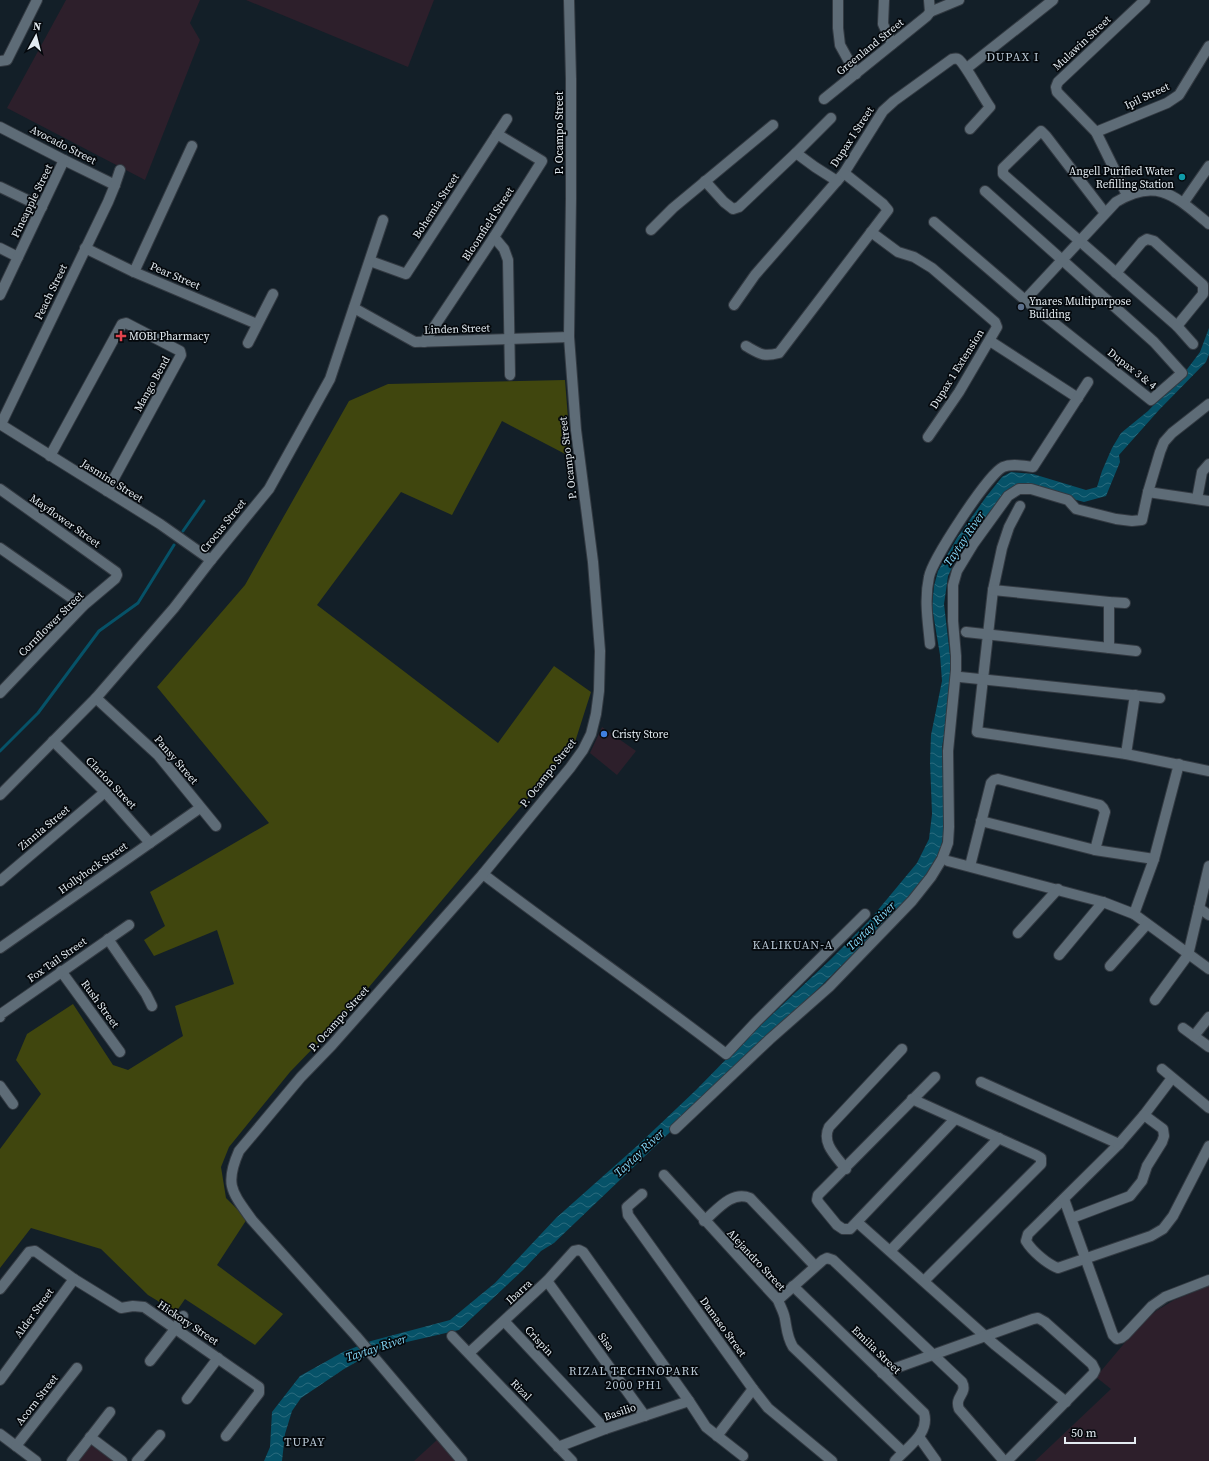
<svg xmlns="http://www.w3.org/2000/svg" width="1209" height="1461" font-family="'Source Serif 4',serif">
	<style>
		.industrial { fill: #2d1f2b }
		.green { fill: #40460e }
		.water { fill: url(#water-waves) }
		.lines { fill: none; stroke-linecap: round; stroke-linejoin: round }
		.stream { stroke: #065268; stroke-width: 3 }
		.minor-casing { stroke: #333a42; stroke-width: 12 }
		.minor { stroke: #5e6c77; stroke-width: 10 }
		.culture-dot { fill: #0f9aa8; stroke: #04080c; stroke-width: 1.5 }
		.service-dot { fill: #5c6f8a; stroke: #04080c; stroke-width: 1.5 }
		.health-dot { fill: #e0444e; stroke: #04080c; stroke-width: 1.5 }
		.shop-dot { fill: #3f7fe0; stroke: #04080c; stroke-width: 1.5 }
		.labels { text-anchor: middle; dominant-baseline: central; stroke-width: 3.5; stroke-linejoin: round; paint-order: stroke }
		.street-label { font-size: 11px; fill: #e3ebf1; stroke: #04080c }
		.poi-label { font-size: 11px; fill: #e3ebf1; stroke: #04080c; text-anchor: start }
		.neighbourhood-label { font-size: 12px; letter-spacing: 1px; fill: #b8c7d4; stroke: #04080c }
		.water-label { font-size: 12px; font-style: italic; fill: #86dafa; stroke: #04080c }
	</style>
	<defs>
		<pattern id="water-waves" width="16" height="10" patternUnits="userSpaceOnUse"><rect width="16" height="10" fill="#065268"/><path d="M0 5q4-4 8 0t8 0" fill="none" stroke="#2a6b7e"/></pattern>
	</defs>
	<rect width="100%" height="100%" fill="#131f28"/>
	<!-- industrial -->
	<g class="industrial">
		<polygon points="66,0 200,0 190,23 200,40 145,180 7,108"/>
		<polygon points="246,0 434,0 408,67"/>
		<polygon points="602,727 636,751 617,775 590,753"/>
		<polygon points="1209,1286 1209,1461 1035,1461 1111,1389 1096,1377 1138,1327 1156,1311 1174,1300"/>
		<polygon points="437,1440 455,1461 414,1461"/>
		<polygon points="92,1443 117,1461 78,1461"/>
	</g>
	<!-- green -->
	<polygon class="green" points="565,380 571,457 502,421 452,515 401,492 317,605 498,743 554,666 591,692 575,742 348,1012 290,1072 229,1147 221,1167 226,1198 247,1219 217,1265 283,1314 255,1345 185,1299 176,1312 148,1295 101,1249 31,1228 0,1268 0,1149 41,1094 16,1060 27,1034 73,1004 113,1065 128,1070 183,1036 175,1006 234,984 217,930 154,956 144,940 165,926 150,892 269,823 157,687 245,585 349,401 388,384"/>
	<!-- water -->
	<polygon class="water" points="1209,328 1209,354 1206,362 1159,410 1119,455 1120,462 1106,496 1084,502 1043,491 1004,494 980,524 957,558 948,576 944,604 952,673 949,709 942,747 945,826 940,853 922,884 878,931 840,967 783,1024 554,1243 541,1251 523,1270 459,1330 385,1347 377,1350 344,1369 301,1398 292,1411 285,1434 282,1461 264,1461 270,1447 272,1412 300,1376 343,1352 371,1341 450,1320 495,1283 556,1218 637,1146 696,1090 744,1041 831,959 868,922 912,869 917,863 929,839 932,814 930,762 931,735 942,681 940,655 932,607 934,586 938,571 957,538 986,497 1002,477 1011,472 1033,474 1086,490 1097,487 1102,471 1112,448 1121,433 1148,411 1185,372 1200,352"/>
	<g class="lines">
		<!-- stream -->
		<g class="stream">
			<polyline points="183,531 204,501"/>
			<polyline points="0,751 38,713 99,631 138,603 174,545"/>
		</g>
		<defs>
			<g id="minor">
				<polyline points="838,0 838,28 840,45 856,74"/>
				<polyline points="884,0 883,24 892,44"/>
				<polyline points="929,0 930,12"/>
				<polyline points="930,12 959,0"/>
				<polyline points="0,61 7,60 37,0"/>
				<polyline points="967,68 1053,0"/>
				<polyline points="824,99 927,16 930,12"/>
				<polyline points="0,127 64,160 115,185"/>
				<polyline points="1096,132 1167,103 1179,95 1209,46"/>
				<polyline points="796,153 815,167 837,181"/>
				<polyline points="705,181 724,202 733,209 739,207 796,153 831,118"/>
				<polyline points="0,187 42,207"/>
				<polyline points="1127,195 1096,132 1057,92 1056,87 1058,82 1145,0"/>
				<polyline points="1184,202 1209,166"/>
				<polyline points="1105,213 1046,136 1041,131 1003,168 1003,174 1177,326 1193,344"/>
				<polyline points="934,222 1025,300 1151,400 1182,373 1154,342 985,191"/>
				<polyline points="651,230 673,208 773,125"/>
				<polyline points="871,232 898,252 914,257 932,268 995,322 997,327 959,392 928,437"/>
				<polyline points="494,237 504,249 508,260 510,375"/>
				<polyline points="0,248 18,257"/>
				<polyline points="85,248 134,272 257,324"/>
				<polyline points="370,261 406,274 507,119"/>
				<polyline points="134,272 192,146"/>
				<polyline points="1116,273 1142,242 1147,239 1154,241 1203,285 1203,294 1177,326"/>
				<polyline points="0,295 64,160"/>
				<path d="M1025 300 1116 202C1158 176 1177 198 1209 224"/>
				<path d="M734 305 755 275 844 173 883 111 894 101 952 59C954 59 956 58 958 59 964 62 984 99 990 107L970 129"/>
				<polyline points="354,308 415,342 569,337"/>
				<polyline points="990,341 1078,398"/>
				<polyline points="424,342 494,237 542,161 497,134"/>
				<polyline points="248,343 273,294"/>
				<path d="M746 346C760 354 763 357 779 353L888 210 883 204 844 173"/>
				<polyline points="0,424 160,524 211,560"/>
				<polyline points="1,424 108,202 115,185 120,170"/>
				<polyline points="50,456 122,324 126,323 180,351 181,355 107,491"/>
				<polyline points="0,489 116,572 117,575 115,579 83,606 0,693"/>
				<polyline points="1148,492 1209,501"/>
				<polyline points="1197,499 1202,472 1209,464"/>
				<polyline points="1020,506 1009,527 1002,548 993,590 977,732 1126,754 1209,771"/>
				<polyline points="0,548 83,606"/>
				<polyline points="993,590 1109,602 1125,603"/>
				<polyline points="1109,602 1109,648"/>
				<polyline points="966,632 1136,651"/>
				<path d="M930 644C928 622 924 600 929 577 932 560 988 474 1003 467 1012 463 1024 466 1033 467L1088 382"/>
				<polyline points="960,677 1160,698"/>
				<polyline points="96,698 158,755 216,826"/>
				<polyline points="53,741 105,792 150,843"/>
				<polyline points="1126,754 1135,695"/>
				<polyline points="0,795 96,698 174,608 211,560 269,489 330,379 383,220"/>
				<polyline points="981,821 1095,850 1154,859"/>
				<polyline points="948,861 1103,902 1134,914 1209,969"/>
				<polyline points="970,866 991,783 994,780 998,779 1100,805 1103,808 1105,812 1095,850"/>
				<path d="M483 874C563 935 646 992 726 1054L756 1022 865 914"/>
				<polyline points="0,881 105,792"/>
				<polyline points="1199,908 1209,915"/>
				<polyline points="1134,914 1154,859 1179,764"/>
				<polyline points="1018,933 1058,889"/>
				<polyline points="108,939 146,994 152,1006"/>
				<polyline points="0,948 200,808"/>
				<polyline points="1059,955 1103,902"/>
				<polyline points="1110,966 1147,924"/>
				<polyline points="61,971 120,1052"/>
				<polyline points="1155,1000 1188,955 1209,866"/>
				<polyline points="0,1017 1,1014 129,925"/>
				<polyline points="1183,1028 1209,1047"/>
				<polyline points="1194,1036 1209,1017"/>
				<polyline points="1162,1069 1209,1108"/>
				<polyline points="935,1077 818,1195 817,1200 819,1203 837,1225 843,1229 850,1229 955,1119"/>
				<path d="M1172 1078 1144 1115 1119 1144 1028 1234 1026 1241C1032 1251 1047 1264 1058 1268L1151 1236 1163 1229 1173 1216 1209 1146"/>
				<polyline points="981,1082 1119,1144"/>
				<polyline points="0,1086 13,1104"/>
				<polyline points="912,1099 1036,1155 1041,1158 1041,1164 924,1281"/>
				<polyline points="675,1129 770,1039 829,987 912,901 931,877 942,859 948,843 949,827 948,751 956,670 956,656 953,621 953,585 957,571 974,543 1008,496 1019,489 1031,489 1068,500 1076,509 1116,519 1132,521 1142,520 1148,492 1160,452 1164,442 1172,433 1209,404"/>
				<path d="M846 1169C836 1156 821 1143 829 1127L902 1049"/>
				<path d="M664 1175 778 1300C780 1306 784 1312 785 1319 787 1330 787 1337 793 1347L903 1452"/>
				<polyline points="642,1194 627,1207 628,1215 753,1389 768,1408 832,1461"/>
				<polyline points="1064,1199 1113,1335 1117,1339 1121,1338 1125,1335 1152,1306 1165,1297 1209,1280"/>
				<polyline points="1072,1218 1130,1196 1142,1181 1147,1166 1162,1142 1164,1136 1163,1129 1144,1115"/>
				<path d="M704 1221C717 1210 732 1190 750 1198L815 1266"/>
				<polyline points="857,1222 994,1344 1066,1402"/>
				<polyline points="890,1251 999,1138"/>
				<polyline points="547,1281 645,1416"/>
				<path d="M793 1286 924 1413C930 1434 907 1447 895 1461"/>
				<polyline points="0,1289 29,1252 35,1251 74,1279 121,1308 133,1306 144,1307 259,1387 259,1393 226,1436"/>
				<path d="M778 1300 823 1260 827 1258 833 1260 962 1382C968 1394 954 1396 959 1409L1004 1461"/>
				<polyline points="505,1322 605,1429"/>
				<polyline points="452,1336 572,1461"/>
				<polyline points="469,1353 547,1281 574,1251 579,1250 583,1252 689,1401 706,1427 743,1456"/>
				<polyline points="150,1361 175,1329 183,1316"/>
				<polyline points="882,1373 1033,1319 1038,1318 1045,1322 1092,1364 1095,1370 1093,1374 1007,1461"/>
				<polyline points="0,1380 74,1279"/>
				<polyline points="187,1399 218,1358"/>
				<polyline points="0,1434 36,1461"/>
				<polyline points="717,1436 753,1389"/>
				<polyline points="90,1437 122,1461"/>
				<polyline points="919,1437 936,1461"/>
				<polyline points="16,1446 77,1368"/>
				<polyline points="558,1447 605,1429 689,1401"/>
				<polyline points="72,1461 110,1412"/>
				<polyline points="137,1461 160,1435"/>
				<path d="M462 1461 356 1336 252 1220C232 1192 224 1185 239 1151L301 1077 332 1045 483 874 570 768 583 750 591 734 596 714 599 691 600 651 593 562 576 430 569 337 571 198V79L569 0"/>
			</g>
		</defs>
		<!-- minor casing -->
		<use href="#minor" class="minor-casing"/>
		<!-- minor -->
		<use href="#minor" class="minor"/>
	</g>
	<!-- markers -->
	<circle class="culture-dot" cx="1182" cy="177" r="4"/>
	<circle class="service-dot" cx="1021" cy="307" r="4"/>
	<path class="health-dot" d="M119 330h4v4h4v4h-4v4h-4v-4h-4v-4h4z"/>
	<circle class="shop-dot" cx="604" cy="734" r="4"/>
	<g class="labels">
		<!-- street labels -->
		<g class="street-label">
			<text transform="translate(1082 43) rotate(-43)">Mulawin Street</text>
			<text transform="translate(870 47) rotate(-39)">Greenland Street</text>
			<text transform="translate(1147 96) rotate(-25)">Ipil Street</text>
			<text transform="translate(559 133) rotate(-90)">P. Ocampo Street</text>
			<text transform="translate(852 137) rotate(-57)">Dupax I Street</text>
			<text transform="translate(63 145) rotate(27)">Avocado Street</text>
			<text transform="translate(32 201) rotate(-64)">Pineapple Street</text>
			<text transform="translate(436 206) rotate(-57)">Bohemia Street</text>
			<text transform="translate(488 224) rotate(-57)">Bloomfield Street</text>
			<text transform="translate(175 276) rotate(23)">Pear Street</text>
			<text transform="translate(51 292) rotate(-64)">Peach Street</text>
			<text transform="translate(457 329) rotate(-2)">Linden Street</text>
			<text transform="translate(957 369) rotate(-58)">Dupax 1 Extension</text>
			<text transform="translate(1132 369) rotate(38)">Dupax 3 &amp; 4</text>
			<text transform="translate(152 384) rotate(-61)">Mango Bend</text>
			<text transform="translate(568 458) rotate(-97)">P. Ocampo Street</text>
			<text transform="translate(112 481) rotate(32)">Jasmine Street</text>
			<text transform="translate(65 521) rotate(35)">Mayflower Street</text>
			<text transform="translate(223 526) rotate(-51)">Crocus Street</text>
			<text transform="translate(51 624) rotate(-45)">Cornflower Street</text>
			<text transform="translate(176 760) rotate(49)">Pansy Street</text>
			<text transform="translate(548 773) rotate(-52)">P. Ocampo Street</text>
			<text transform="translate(111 783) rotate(46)">Clarion Street</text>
			<text transform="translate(44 828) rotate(-40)">Zinnia Street</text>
			<text transform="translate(93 868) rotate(-35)">Hollyhock Street</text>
			<text transform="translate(57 960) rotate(-35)">Fox Tail Street</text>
			<text transform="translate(100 1004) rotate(54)">Rush Street</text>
			<text transform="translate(339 1019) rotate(-48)">P. Ocampo Street</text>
			<text transform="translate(756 1260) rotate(47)">Alejandro Street</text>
			<text transform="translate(519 1292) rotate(-43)">Ibarra</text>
			<text transform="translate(34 1313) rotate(-54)">Alder Street</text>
			<text transform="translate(188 1323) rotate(34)">Hickory Street</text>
			<text transform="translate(723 1327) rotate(54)">Damaso Street</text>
			<text transform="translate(539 1341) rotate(47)">Crispin</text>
			<text transform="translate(606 1342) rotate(54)">Sisa</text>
			<text transform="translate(876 1350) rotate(44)">Emilia Street</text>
			<text transform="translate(521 1390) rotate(46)">Rizal</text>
			<text transform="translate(37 1400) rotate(-52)">Acorn Street</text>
			<text transform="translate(620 1412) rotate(-19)">Basilio</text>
		</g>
		<!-- poi labels -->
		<g class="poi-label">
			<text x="1174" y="171" text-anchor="end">Angell Purified Water<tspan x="1174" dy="13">Refilling Station</tspan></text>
			<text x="1029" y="301">Ynares Multipurpose<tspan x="1029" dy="13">Building</tspan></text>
			<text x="129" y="336">MOBI Pharmacy</text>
			<text x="612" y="734">Cristy Store</text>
		</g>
		<!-- neighbourhood labels -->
		<g class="neighbourhood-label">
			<text x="1013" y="57">DUPAX I</text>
			<text x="793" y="945">KALIKUAN-A</text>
			<text x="634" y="1371">RIZAL TECHNOPARK<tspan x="634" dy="14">2000 PH1</tspan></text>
			<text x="305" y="1442">TUPAY</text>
		</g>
		<!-- water labels -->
		<g class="water-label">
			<text transform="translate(964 539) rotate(-56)">Taytay River</text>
			<text transform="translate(871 926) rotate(-45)">Taytay River</text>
			<text transform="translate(639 1153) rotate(-43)">Taytay River</text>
			<text transform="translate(376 1348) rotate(-18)">Taytay River</text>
		</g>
	</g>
	<!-- north arrow -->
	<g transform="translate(36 36) rotate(7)" stroke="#04080c" stroke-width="3" paint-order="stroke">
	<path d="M0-3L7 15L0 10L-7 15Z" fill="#e3ebf1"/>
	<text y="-6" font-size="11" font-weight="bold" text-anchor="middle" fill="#e3ebf1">N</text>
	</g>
	<!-- scale -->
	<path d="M1065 1437v6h70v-6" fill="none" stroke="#e3ebf1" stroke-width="2"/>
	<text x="1071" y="1437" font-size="12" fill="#e3ebf1" stroke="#04080c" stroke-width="3" paint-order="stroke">50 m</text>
</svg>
